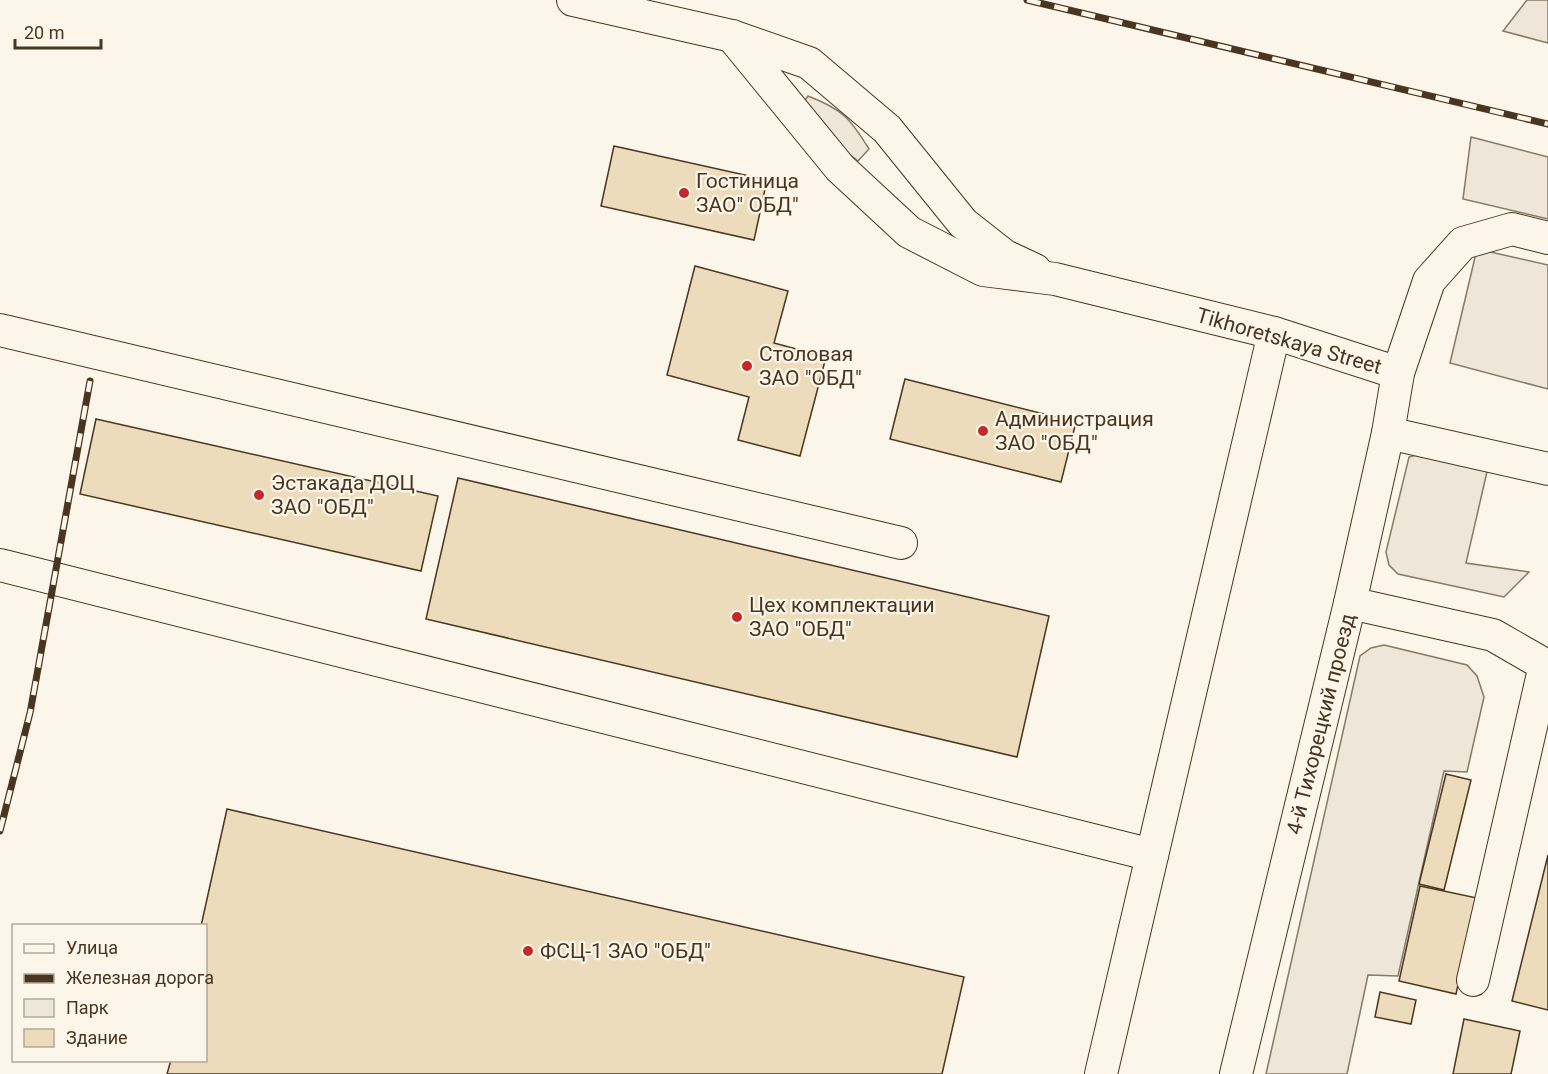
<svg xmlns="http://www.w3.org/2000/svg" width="1548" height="1074" font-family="Roboto,sans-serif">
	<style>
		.green { fill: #ede6d9; stroke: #887966; stroke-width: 1.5 }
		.building { fill: #ecdcbc; stroke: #4a3520; stroke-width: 1.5 }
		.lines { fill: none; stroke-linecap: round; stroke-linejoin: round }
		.minor-casing { stroke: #4a3520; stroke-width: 34 }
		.minor { stroke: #fbf6e9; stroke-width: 32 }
		.rail-casing { stroke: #4a3520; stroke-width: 7 }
		.rail { stroke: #fbf6e9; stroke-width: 4.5; stroke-dasharray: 14; stroke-linecap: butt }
		.poi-dot { fill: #c62828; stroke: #fbf6e9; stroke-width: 2 }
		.labels { text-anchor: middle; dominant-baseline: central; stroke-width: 4.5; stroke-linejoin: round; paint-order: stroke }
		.poi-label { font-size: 21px; fill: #4a3520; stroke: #fbf6e9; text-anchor: start }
		.street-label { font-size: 21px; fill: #4a3520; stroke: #fbf6e9 }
	</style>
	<rect width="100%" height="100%" fill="#fbf6e9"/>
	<!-- green -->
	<g class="green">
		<polygon points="1527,0 1548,0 1548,43 1503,31"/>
		<path d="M808 96C842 109 850 118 869 149L858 161 848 153 802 104Z"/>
		<polygon points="1471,137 1548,157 1548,219 1463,199"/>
		<polygon points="1477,249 1548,265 1548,389 1450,363"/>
		<polygon points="1427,452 1489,463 1466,563 1529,572 1504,597 1398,574 1389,565 1386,552 1409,457"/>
		<polygon points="1384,645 1467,665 1477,676 1484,697 1467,772 1444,771 1398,976 1368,975 1347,1074 1266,1074 1360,656 1371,648"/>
	</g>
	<!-- building -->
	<g class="building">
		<polygon points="614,146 767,180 754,240 601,206"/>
		<polygon points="695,266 788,291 774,343 826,357 800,456 738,440 749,397 667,375"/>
		<polygon points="905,379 1076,422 1061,482 890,439"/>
		<polygon points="96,419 438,496 421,571 80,494"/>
		<polygon points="458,478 1049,616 1017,757 426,619"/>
		<polygon points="1446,774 1471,780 1444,890 1419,884"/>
		<polygon points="227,809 964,977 942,1074 167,1074 171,1060 206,1060 206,926 201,926"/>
		<polygon points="1548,855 1548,1010 1512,1001"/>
		<polygon points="1420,886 1477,898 1456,994 1399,981"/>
		<polygon points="1380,992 1416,1000 1411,1024 1375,1017"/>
		<polygon points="1464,1019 1520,1031 1511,1074 1453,1074"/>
	</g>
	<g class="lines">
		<defs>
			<g id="minor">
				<polyline points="573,0 732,36 809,63 887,129 963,223 1005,256 1035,270"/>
				<polyline points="732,36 840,168 909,232 983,270 1055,279 1274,333 1398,373"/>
				<polyline points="0,330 901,543"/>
				<polyline points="1388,433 1548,469"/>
				<polyline points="0,565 1152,855"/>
				<polyline points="1350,603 1493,635 1545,665 1473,980"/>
				<polyline points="1101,1074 1274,333"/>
				<polyline points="1236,1074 1350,603 1388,433 1398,373 1429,281 1463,243 1512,229 1548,238"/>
			</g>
		</defs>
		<!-- minor casing -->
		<use href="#minor" class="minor-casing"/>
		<!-- minor -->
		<use href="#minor" class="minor"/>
		<defs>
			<g id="rail">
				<polyline points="1027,0 1548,124"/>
				<polyline points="0,831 30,713 90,381"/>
			</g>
		</defs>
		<!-- rail casing -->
		<use href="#rail" class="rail-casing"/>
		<!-- rail -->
		<use href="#rail" class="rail"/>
	</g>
	<!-- markers -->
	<g class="poi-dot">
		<circle cx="684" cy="193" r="6"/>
		<circle cx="747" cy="366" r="6"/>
		<circle cx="983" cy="431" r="6"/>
		<circle cx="259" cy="495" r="6"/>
		<circle cx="737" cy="617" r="6"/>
		<circle cx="528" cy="951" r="6"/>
	</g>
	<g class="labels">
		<!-- poi labels -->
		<g class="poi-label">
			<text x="696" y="181">Гостиница<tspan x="696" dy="24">ЗАО" ОБД"</tspan></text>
			<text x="759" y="354">Столовая<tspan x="759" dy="24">ЗАО "ОБД"</tspan></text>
			<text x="995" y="419">Администрация<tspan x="995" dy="24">ЗАО "ОБД"</tspan></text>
			<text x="271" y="483">Эстакада ДОЦ<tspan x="271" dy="24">ЗАО "ОБД"</tspan></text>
			<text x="749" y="605">Цех комплектации<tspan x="749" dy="24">ЗАО "ОБД"</tspan></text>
			<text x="540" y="951">ФСЦ-1 ЗАО "ОБД"</text>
		</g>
		<!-- street labels -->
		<g class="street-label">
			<text transform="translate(1289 341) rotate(16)">Tikhoretskaya Street</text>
			<text transform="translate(1321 724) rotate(-76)">4-й Тихорецкий проезд</text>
		</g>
	</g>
	<!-- legend -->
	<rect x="12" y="924" width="195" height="138" fill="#fbf6e9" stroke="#b4a999" stroke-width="1.5"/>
	<rect x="24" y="944" width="30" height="9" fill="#fbf6e9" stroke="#b4a999" stroke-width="1.5"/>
	<text x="66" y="954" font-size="18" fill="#4a3520">Улица</text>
	<rect x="24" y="974" width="30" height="9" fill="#4a3520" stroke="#b4a999" stroke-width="1.5"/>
	<text x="66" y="984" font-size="18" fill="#4a3520">Железная дорога</text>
	<rect x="24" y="999" width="30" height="18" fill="#ede6d9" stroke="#b4a999" stroke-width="1.5"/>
	<text x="66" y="1014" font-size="18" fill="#4a3520">Парк</text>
	<rect x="24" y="1029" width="30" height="18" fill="#ecdcbc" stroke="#b4a999" stroke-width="1.5"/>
	<text x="66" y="1044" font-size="18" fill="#4a3520">Здание</text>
	<!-- scale -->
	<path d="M15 39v9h86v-9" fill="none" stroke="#4a3520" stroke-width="3"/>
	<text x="24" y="39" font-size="18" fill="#4a3520" stroke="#fbf6e9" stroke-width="4.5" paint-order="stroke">20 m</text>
</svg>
